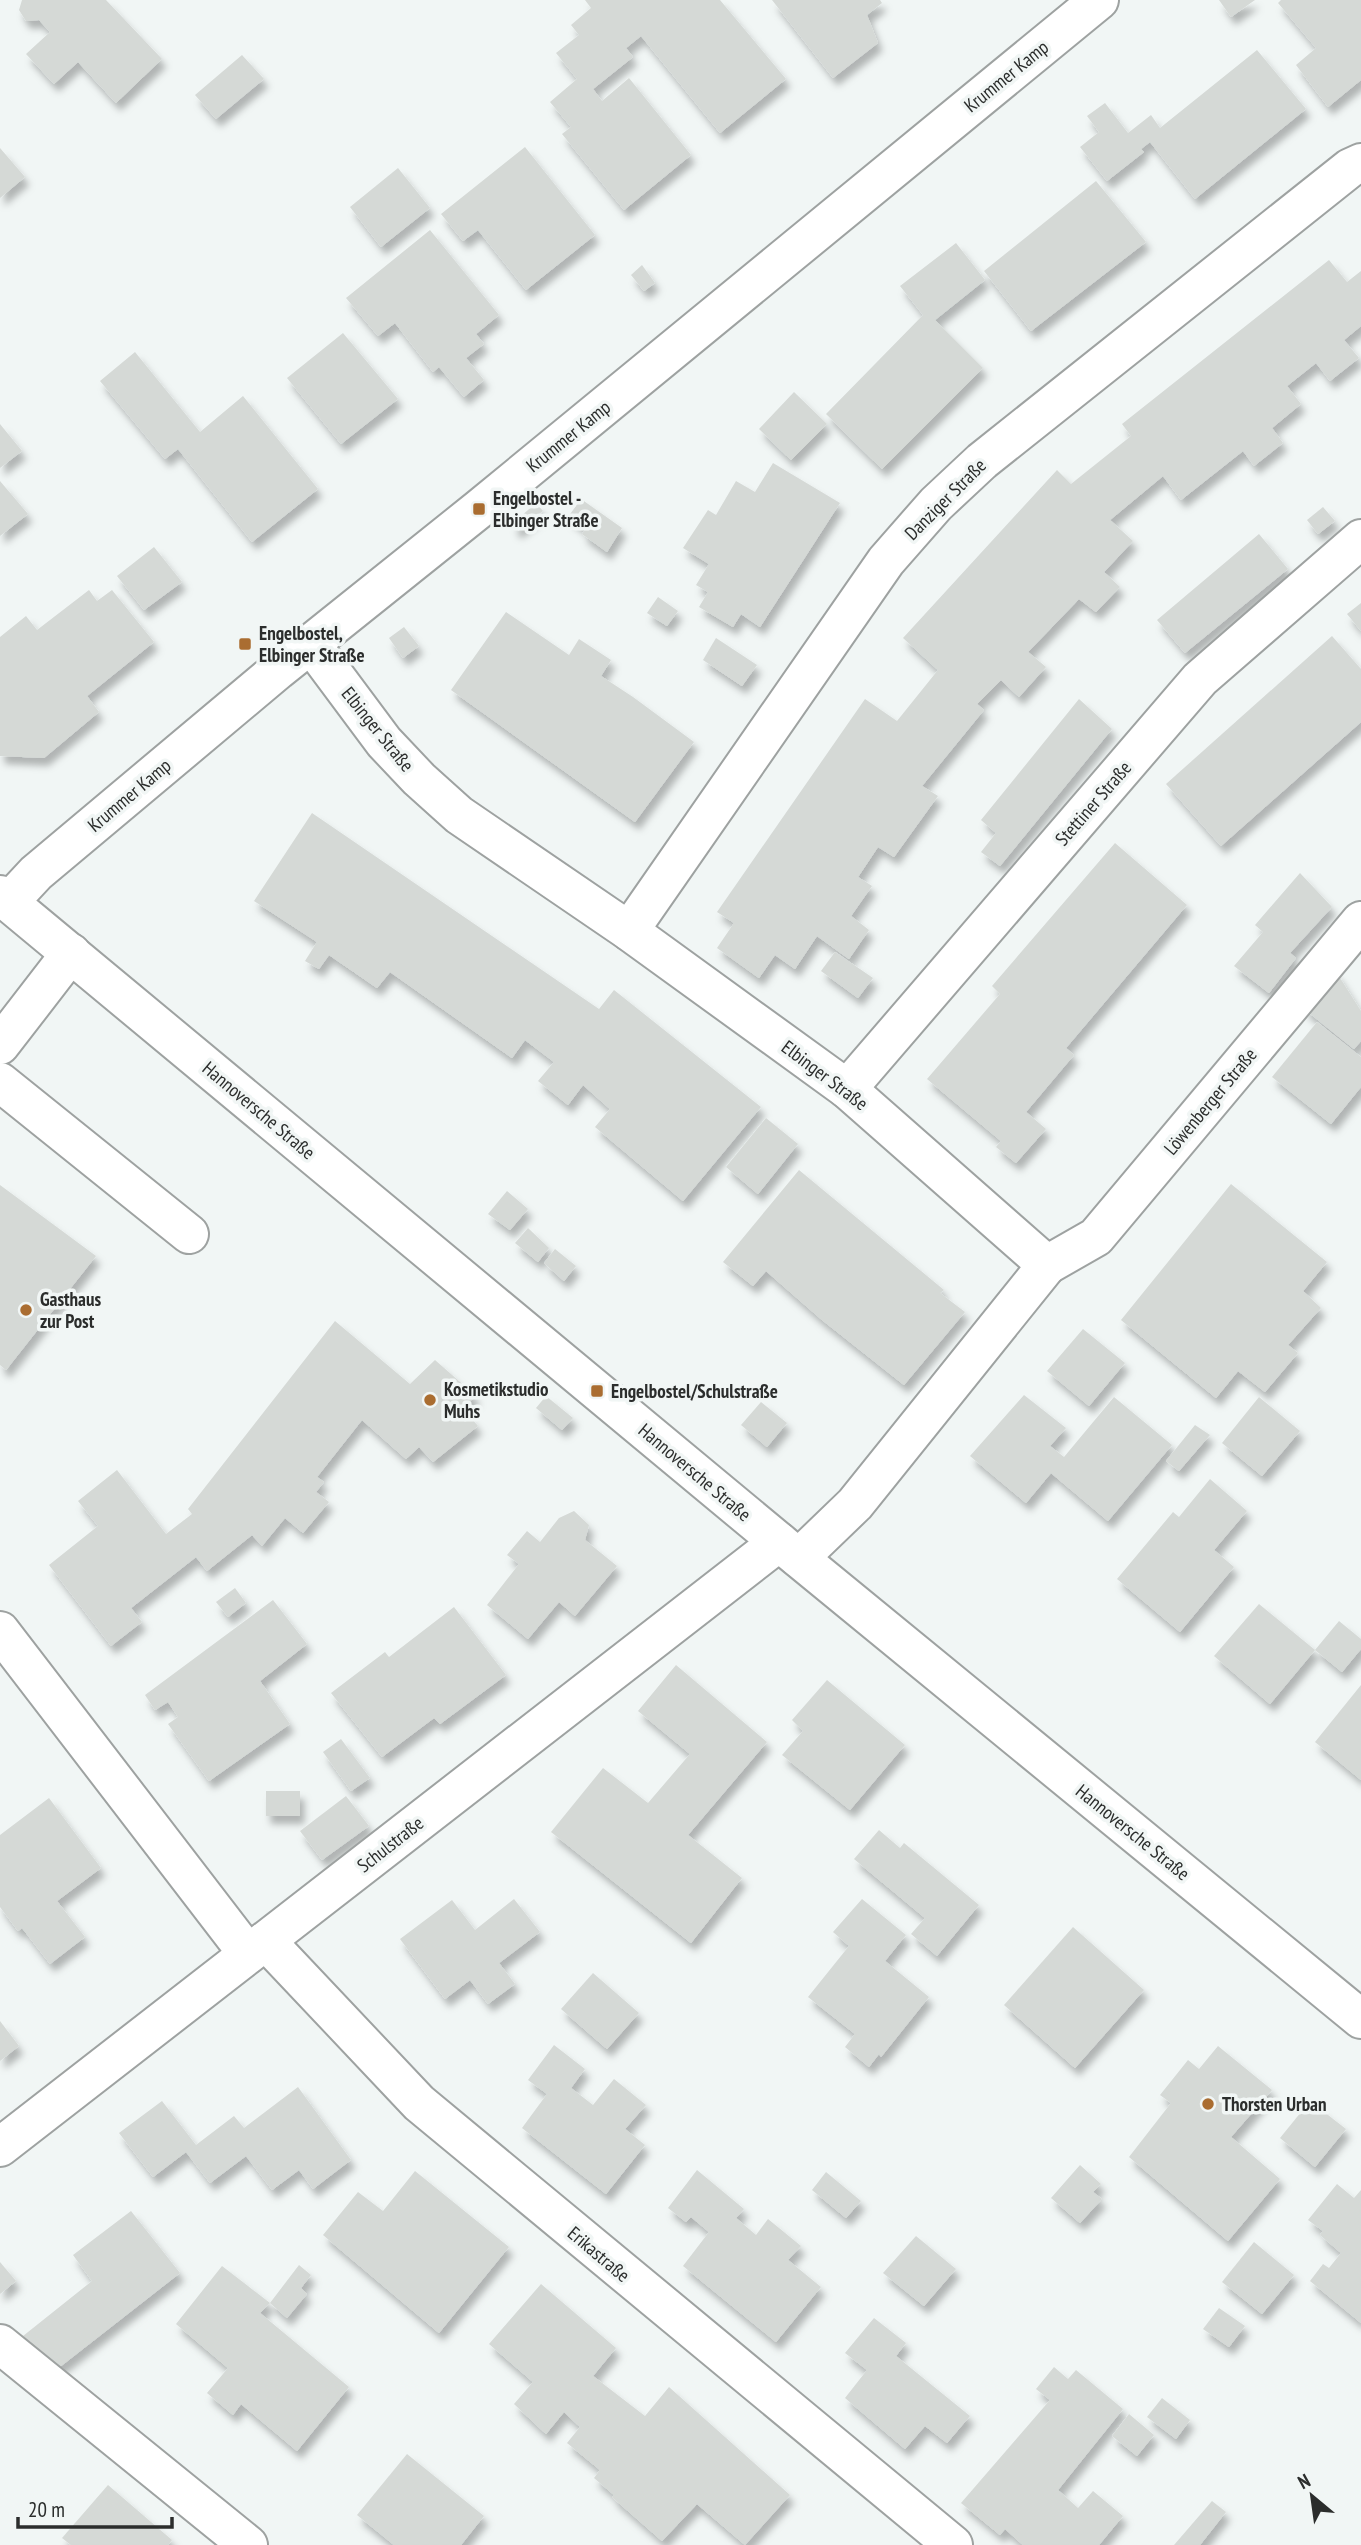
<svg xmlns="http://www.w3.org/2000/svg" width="1361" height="2545" font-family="'PT Sans Narrow',sans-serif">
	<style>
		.building { fill: #d5d9d6; filter: url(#shadow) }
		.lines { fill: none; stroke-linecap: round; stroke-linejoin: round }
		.minor-casing { stroke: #9ea2a1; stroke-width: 42 }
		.minor { stroke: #fff; stroke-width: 38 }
		.poi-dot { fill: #aa6d31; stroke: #f1f6f5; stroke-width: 2.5 }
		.labels { text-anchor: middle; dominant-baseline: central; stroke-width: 7; stroke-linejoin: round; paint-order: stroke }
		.street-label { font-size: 19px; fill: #2b2d2c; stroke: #f1f6f5 }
		.poi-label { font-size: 19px; font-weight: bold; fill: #2b2d2c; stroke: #f1f6f5; text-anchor: start }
	</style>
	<defs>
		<filter id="shadow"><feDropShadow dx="4.5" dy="8" stdDeviation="3.5" flood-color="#0004"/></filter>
	</defs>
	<rect width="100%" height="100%" fill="#f1f6f5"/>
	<!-- building -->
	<g class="building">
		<polygon points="106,0 162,59 116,103 78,62 54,84 26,54 50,32 39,20 26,21 19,10 22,0"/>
		<polygon points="585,0 720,0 786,79 720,133 641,36 626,48 633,57 593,89 602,101 629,78 691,155 624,210 562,134 571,127 550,102 577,79 556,53 579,35 571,25 591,8"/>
		<polygon points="772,0 880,0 882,3 867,15 878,43 833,78"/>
		<polygon points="1219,0 1255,0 1231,17"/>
		<polygon points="1281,0 1361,0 1361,80 1328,107 1296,65 1316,48 1278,3"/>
		<polygon points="1257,50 1306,109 1195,199 1150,142 1141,149 1144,152 1107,181 1080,147 1099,132 1087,116 1105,103 1128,133 1151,115 1160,128"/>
		<polygon points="242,55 264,79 216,119 195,95"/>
		<polygon points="525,147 595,235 526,290 478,230 463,241 441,214"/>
		<polygon points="0,148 25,177 0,198"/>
		<polygon points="398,168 430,208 381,247 350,207"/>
		<polygon points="1096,181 1146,242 1031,331 984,271"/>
		<polygon points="430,230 499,315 476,334 484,344 466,358 484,380 464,397 439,367 433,372 395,323 378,336 346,298"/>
		<polygon points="956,243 985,280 935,320 983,368 882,469 826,414 923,315 900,286"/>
		<polygon points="1329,260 1347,282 1361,271 1361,326 1344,340 1359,358 1330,381 1316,363 1287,386 1301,404 1272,428 1283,443 1254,466 1243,451 1181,500 1163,476 1110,520 1133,541 1104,572 1120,587 1096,612 1079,599 1028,652 1046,667 1019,697 1001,680 977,704 984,710 922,786 938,796 894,857 878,847 858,877 872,886 851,916 869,930 849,959 817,936 795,969 775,955 759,978 717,948 734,923 717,912 865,699 897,721 938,670 903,638 1057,470 1071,484 1131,436 1122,424"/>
		<polygon points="642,265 655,283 644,291 631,275"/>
		<polygon points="343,333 398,399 341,444 287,378"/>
		<polygon points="135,352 200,432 243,396 318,489 252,542 178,449 165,459 100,381"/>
		<polygon points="794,392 827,424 791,460 759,429"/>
		<polygon points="0,424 22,451 0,468"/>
		<polygon points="773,463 840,503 760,627 741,614 733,627 699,607 708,592 696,585 709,564 683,548 708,510 716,515 736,481 755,492"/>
		<polygon points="0,481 28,514 0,536"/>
		<polygon points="581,499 622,528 607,552 582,534 585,530 568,517"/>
		<polygon points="536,503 543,511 517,531 512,524"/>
		<polygon points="1323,507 1335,521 1318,534 1307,520"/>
		<polygon points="1259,534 1288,569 1185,653 1157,620"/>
		<polygon points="154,547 182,582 144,610 117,576"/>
		<polygon points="89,590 97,601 112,590 154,642 87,696 99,712 44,758 0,756 0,637 26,616 37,630"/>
		<polygon points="658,597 678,611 667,626 647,613"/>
		<polygon points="1361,603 1361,631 1347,614"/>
		<polygon points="506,612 569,655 579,639 611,660 601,676 633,697 694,742 635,822 451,690"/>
		<polygon points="404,627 419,646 403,658 389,638"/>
		<polygon points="1332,636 1361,669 1361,722 1221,846 1166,784"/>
		<polygon points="716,638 757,665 742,686 703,660"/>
		<polygon points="1079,699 1112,729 1000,866 981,852 996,833 981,820"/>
		<polygon points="312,813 599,1009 614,990 761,1107 683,1201 595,1127 610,1109 583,1085 568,1105 538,1081 554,1062 525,1040 512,1058 390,972 377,988 329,955 319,969 305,961 317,942 254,901"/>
		<polygon points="1115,843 1187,905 1066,1048 1074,1055 1026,1112 1046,1129 1016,1163 996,1147 1001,1141 927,1079 1000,994 992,986"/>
		<polygon points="1300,873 1332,907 1290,953 1296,958 1269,993 1234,966 1263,932 1255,925"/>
		<polygon points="835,952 873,978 858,998 821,971"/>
		<polygon points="1335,970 1361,1011 1361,1041 1354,1049 1303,1008"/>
		<polygon points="1317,1022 1361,1057 1361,1087 1331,1124 1272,1077"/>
		<polygon points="766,1118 798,1144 758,1194 726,1167"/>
		<polygon points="799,1170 944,1290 940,1293 965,1312 904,1385 822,1320 766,1271 753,1286 723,1262"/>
		<polygon points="1231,1184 1327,1262 1303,1291 1321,1308 1288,1345 1298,1353 1265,1392 1238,1371 1216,1398 1121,1320"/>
		<polygon points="0,1185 96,1256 6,1370 0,1365"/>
		<polygon points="507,1191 528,1209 510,1230 488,1214"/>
		<polygon points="528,1228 549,1248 538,1262 515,1243"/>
		<polygon points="555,1249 576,1266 564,1281 544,1263"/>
		<polygon points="335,1321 410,1384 435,1360 476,1396 462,1408 478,1426 433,1462 419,1447 406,1459 362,1420 317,1477 324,1482 316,1492 329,1502 303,1533 285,1518 262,1546 252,1535 207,1571 196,1557 131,1608 142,1622 111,1646 49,1565 98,1526 78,1501 117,1470 166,1534 192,1514 188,1509"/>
		<polygon points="1083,1329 1125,1363 1089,1406 1047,1371"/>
		<polygon points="1024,1395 1066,1428 1050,1446 1064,1457 1114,1397 1172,1445 1108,1521 1051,1473 1026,1503 970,1456"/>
		<polygon points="546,1396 573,1418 562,1430 536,1408"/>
		<polygon points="1259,1397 1300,1431 1262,1476 1222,1443"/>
		<polygon points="761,1402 787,1423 767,1447 741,1425"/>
		<polygon points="1195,1425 1210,1435 1179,1471 1166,1461"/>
		<polygon points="1210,1479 1247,1511 1214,1550 1234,1567 1180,1632 1117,1579 1173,1512 1179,1517"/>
		<polygon points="574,1511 589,1525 585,1540 617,1566 575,1616 559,1602 528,1639 487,1605 519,1564 507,1555 527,1531 540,1542 559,1518"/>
		<polygon points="235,1588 246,1603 228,1617 216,1602"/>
		<polygon points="273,1600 307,1644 260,1681 290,1724 209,1781 168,1724 178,1717 168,1702 155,1710 145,1695"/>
		<polygon points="1259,1604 1315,1650 1270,1704 1214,1656"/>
		<polygon points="454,1607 506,1675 440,1724 434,1718 382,1757 331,1693 385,1652 389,1657"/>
		<polygon points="1339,1621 1361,1639 1361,1649 1342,1672 1315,1650"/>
		<polygon points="676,1665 767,1742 688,1835 742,1878 691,1943 551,1832 603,1768 648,1803 690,1754 638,1711"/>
		<polygon points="827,1680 905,1745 850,1810 782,1755 803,1731 792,1720"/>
		<polygon points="1361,1685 1361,1780 1315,1742"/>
		<polygon points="341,1739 370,1778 351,1791 323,1752"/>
		<rect x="266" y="1791" width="34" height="25"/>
		<polygon points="346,1796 369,1826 322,1860 300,1831"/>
		<polygon points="49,1798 101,1868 57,1901 85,1937 50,1964 22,1928 18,1931 0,1907 0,1835"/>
		<polygon points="879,1830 900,1848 904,1843 979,1905 937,1956 911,1934 925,1918 854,1859"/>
		<polygon points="514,1899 540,1932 499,1963 515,1984 488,2004 470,1980 445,1999 400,1939 452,1900 475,1930"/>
		<polygon points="862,1899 906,1935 885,1961 929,1997 881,2057 879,2054 869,2067 845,2047 855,2034 808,1997 849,1946 833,1932"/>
		<polygon points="1073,1927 1144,1990 1075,2068 1004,2005"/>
		<polygon points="593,1973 639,2013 607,2049 561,2009"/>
		<polygon points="0,2021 19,2046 0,2061"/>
		<polygon points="554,2045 585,2069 571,2088 593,2105 614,2079 646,2105 625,2129 645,2145 606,2194 522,2128 547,2094 528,2080"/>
		<polygon points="1218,2046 1272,2090 1231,2137 1280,2179 1228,2241 1129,2157 1171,2103 1160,2095 1188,2060 1199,2069"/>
		<polygon points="298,2087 351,2160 313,2189 299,2170 272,2190 246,2156 210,2183 186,2152 153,2177 119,2133 162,2101 196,2145 234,2116 244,2128"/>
		<polygon points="1310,2101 1346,2129 1315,2167 1280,2138"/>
		<polygon points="1080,2165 1101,2184 1093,2192 1102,2199 1080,2223 1051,2198"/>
		<polygon points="697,2170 744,2209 736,2218 756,2235 768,2219 801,2246 788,2260 821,2287 776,2342 683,2266 709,2232 691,2217 686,2222 668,2208"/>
		<polygon points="415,2171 509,2247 439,2333 323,2235 358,2192 383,2211"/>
		<polygon points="826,2172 861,2201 846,2218 812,2190"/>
		<polygon points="1337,2184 1354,2198 1361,2190 1361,2323 1310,2281 1323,2264 1329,2268 1341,2253 1320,2235 1323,2231 1308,2220"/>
		<polygon points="131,2211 180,2273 56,2370 23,2336 92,2281 73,2255"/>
		<polygon points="916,2236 956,2269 924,2306 883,2273"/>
		<polygon points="1254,2242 1294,2275 1262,2314 1222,2282"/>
		<polygon points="0,2262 16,2281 0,2294"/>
		<polygon points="299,2265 311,2275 301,2288 307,2294 287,2318 270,2303 260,2313 349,2387 297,2451 241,2404 233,2415 207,2393 228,2368 176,2324 222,2266 270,2303"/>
		<polygon points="541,2284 616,2348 593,2376 645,2416 669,2387 790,2495 745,2545 697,2504 662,2541 612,2497 614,2495 594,2478 600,2470 567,2443 580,2427 564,2412 546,2434 514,2404 533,2382 489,2344"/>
		<polygon points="1219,2308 1245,2326 1229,2347 1203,2329"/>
		<polygon points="874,2318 906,2343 896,2356 970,2416 947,2443 925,2426 905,2449 845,2398 867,2370 845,2353"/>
		<polygon points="1054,2367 1068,2379 1076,2370 1123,2409 1058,2490 1078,2508 1093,2491 1123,2516 1099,2545 1023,2545 1005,2529 1000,2535 961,2503 1050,2400 1036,2389"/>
		<polygon points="1162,2398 1190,2420 1176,2439 1147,2417"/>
		<polygon points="1129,2414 1154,2435 1137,2456 1112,2436"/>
		<polygon points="407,2454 484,2516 461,2545 394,2545 357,2515"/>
		<polygon points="108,2485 172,2540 168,2545 71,2545 62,2538"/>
		<polygon points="1212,2501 1226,2512 1200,2545 1174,2545"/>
	</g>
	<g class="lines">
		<defs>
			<g id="minor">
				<polyline points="311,644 384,742 419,779 459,815 629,931 847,1089 1047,1265 855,1504 799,1558"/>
				<polyline points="0,895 779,1542 1361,2019"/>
				<polyline points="9,902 36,873 278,670 479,509 1099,0"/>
				<polyline points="629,931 886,561 936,504 982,461 1350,168 1361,163"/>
				<polyline points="0,1045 71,953"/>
				<polyline points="0,1082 189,1234"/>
				<polyline points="847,1089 1200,679 1361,539"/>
				<polyline points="1047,1265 1096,1237 1361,921"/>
				<polyline points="0,1631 248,1954"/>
				<polyline points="266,1941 419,2103 953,2545"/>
				<polyline points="0,2147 779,1542"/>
				<polyline points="0,2344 248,2545"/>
			</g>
		</defs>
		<!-- minor casing -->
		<use href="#minor" class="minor-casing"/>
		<!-- minor -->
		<use href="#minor" class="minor"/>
	</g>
	<!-- markers -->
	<g class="poi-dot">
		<rect x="472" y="502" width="14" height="14" rx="3.5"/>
		<rect x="238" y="637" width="14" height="14" rx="3.5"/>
		<circle cx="26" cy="1310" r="7"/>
		<rect x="590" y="1384" width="14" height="14" rx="3.5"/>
		<circle cx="430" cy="1400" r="7"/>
		<circle cx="1208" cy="2104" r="7"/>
	</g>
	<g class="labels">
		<!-- street labels -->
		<g class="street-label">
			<text transform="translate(1006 76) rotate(-39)">Krummer Kamp</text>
			<text transform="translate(568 436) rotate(-39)">Krummer Kamp</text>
			<text transform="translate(945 499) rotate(-45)">Danziger Straße</text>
			<text transform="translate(378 729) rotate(51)">Elbinger Straße</text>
			<text transform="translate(129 795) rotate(-40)">Krummer Kamp</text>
			<text transform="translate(1093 803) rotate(-49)">Stettiner Straße</text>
			<text transform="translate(825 1075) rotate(37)">Elbinger Straße</text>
			<text transform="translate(1210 1101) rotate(-50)">Löwenberger Straße</text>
			<text transform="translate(259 1110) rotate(40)">Hannoversche Straße</text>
			<text transform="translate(695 1472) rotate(40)">Hannoversche Straße</text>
			<text transform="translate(1133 1832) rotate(39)">Hannoversche Straße</text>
			<text transform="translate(390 1844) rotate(-38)">Schulstraße</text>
			<text transform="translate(599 2254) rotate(40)">Erikastraße</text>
		</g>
		<!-- poi labels -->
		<g class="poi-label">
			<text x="493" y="498">Engelbostel -<tspan x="493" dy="22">Elbinger Straße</tspan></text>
			<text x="259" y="633">Engelbostel,<tspan x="259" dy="22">Elbinger Straße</tspan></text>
			<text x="40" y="1299">Gasthaus<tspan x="40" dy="22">zur Post</tspan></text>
			<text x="444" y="1389">Kosmetikstudio<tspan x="444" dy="22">Muhs</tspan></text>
			<text x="611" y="1391">Engelbostel/Schulstraße</text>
			<text x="1222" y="2104">Thorsten Urban</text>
		</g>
	</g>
	<!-- north arrow -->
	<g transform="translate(1312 2496) rotate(331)" stroke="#f1f6f5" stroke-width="5" paint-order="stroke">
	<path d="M0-5L12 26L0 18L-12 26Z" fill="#2b2d2c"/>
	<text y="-10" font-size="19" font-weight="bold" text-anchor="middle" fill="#2b2d2c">N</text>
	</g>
	<!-- scale -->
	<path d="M18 2517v10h154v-10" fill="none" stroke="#2b2d2c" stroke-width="3.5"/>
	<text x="28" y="2517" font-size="21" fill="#2b2d2c" stroke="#f1f6f5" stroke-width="5" paint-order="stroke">20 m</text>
</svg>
